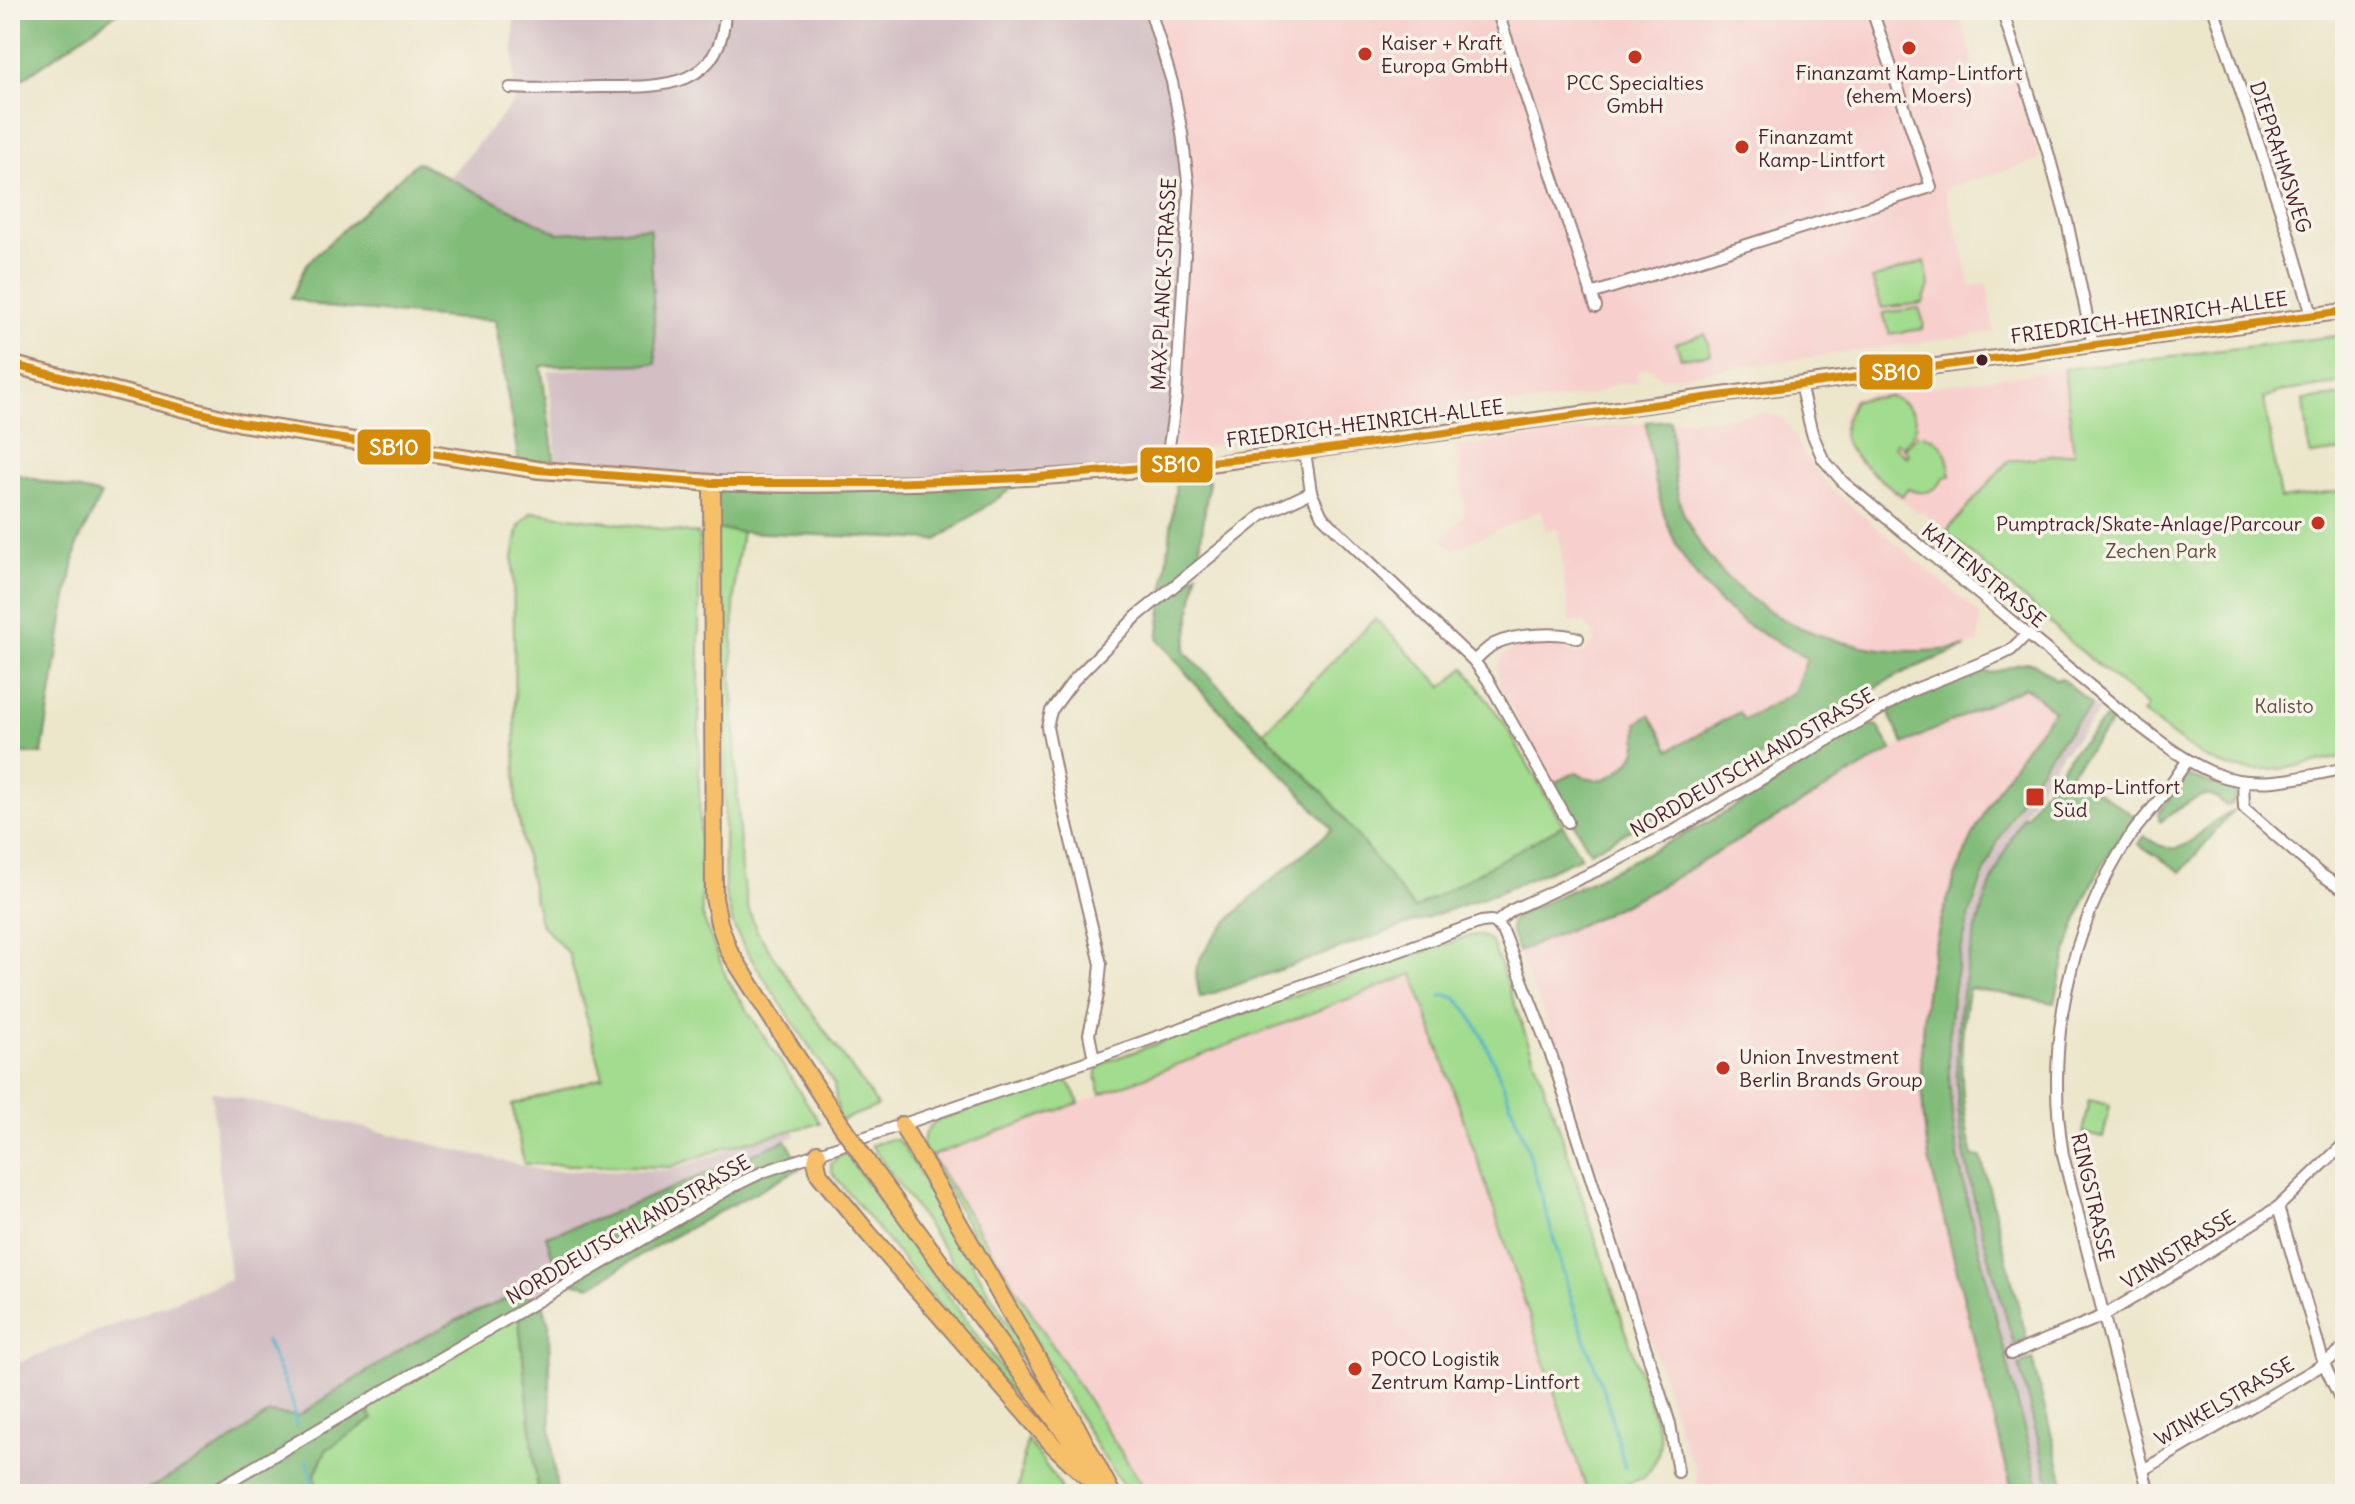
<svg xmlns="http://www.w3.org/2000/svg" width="2355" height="1504" font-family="Delius,sans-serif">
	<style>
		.built { fill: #f7d0cd }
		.industrial { fill: #d2bec3 }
		.green { fill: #a2dc8e; stroke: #767e5c; stroke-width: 2 }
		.forest { fill: #81bc79; stroke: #666e52; stroke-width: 2 }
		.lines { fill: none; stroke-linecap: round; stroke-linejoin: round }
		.stream { stroke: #4eb1cd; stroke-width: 3 }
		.minor-casing { stroke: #9b827b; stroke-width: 14 }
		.secondary-casing { stroke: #9b827b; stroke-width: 18 }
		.primary-casing { stroke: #9b827b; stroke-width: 20 }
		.trunk-casing { stroke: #9b827b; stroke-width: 20 }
		.minor { stroke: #fff; stroke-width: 10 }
		.secondary { stroke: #fbe6c4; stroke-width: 14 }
		.primary { stroke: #f6c06b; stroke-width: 16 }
		.trunk { stroke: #f6c06b; stroke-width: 16 }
		.trunk-bridge-casing { stroke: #9b827b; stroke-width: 20; stroke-linecap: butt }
		.trunk-bridge { stroke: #f6c06b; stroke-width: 16 }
		.bus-1-casing { stroke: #f7f3e8; stroke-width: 14 }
		.bus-1 { stroke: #d48b09; stroke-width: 8 }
		.poi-dot { fill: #c8321e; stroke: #f7f3e8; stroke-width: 3 }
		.bus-dot { fill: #4a1f2b; stroke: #f7f3e8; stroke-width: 3 }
		.labels { text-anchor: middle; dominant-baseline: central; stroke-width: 7; stroke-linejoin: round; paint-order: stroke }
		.poi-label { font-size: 20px; fill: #4a1f2b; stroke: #f7f3e8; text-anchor: start }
		.street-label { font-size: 20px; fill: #4a1f2b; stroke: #f7f3e8 }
		.park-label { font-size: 20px; fill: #604e44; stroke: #f7f3e8 }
		.line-badge { stroke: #f7f3e8; stroke-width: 3 }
		.badge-label { font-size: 22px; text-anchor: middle; font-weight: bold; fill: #fff }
	</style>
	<rect width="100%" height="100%" fill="#f7f3e8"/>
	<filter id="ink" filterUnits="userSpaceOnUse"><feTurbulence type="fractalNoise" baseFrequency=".0125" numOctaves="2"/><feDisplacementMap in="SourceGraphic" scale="16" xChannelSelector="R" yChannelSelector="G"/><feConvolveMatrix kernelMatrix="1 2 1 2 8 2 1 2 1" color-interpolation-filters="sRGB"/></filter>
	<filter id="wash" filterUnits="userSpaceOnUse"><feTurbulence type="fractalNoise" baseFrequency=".006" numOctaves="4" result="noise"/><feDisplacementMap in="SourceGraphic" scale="32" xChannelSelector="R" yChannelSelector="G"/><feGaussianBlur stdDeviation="1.8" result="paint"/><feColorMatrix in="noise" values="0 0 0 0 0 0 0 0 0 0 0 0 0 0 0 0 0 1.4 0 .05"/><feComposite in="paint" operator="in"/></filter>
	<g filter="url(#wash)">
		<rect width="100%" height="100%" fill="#ece6cb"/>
		<!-- built -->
		<g class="built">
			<polygon points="1139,10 1958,10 1983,91 2016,81 2039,160 1944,189 1965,259 1970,287 1987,283 1994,332 1661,378 1650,367 1636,371 1639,382 1612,385 1598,394 1213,445 1166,467"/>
			<polygon points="2064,369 2074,453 2008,461 1946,532 1921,511 1918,513 1854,460 1844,446 1841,438 1842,418 1852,397"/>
			<polygon points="1763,413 1778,416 1787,423 1805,457 1830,488 1980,614 1979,643 1952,649 1902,651 1837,642 1818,636 1767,610 1719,569 1707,555 1684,515 1678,493 1670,420 1713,419"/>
			<polygon points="1646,422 1652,475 1658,499 1674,541 1691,568 1706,588 1766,636 1808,659 1795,692 1744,720 1739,712 1670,750 1651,715 1638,723 1636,749 1631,761 1619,770 1600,780 1592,780 1577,772 1552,784 1499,685 1497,668 1502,657 1512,649 1518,647 1548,643 1577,654 1584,653 1593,644 1594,634 1585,622 1570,622 1558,529 1545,531 1542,510 1453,550 1441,539 1465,515 1457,447"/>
			<polygon points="2026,686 2054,711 2023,749 2005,776 1967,845 1944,908 1934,945 1927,979 1921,1040 1922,1103 1929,1159 2013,1494 1688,1494 1697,1482 1696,1467 1686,1451 1560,1054 1518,952 1600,916 1662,885 1892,750"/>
			<polygon points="1413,974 1479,1164 1588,1494 1148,1494 930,1156 1079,1103"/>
		</g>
		<!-- industrial -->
		<g class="industrial">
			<polygon points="514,10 1150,10 1172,82 1189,190 1166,467 885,483 558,472 548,371 654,363 652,231 556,233 449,177 514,102"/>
			<polygon points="2092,705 2100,711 2065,751 2063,751 2022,814 2023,815 2012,835 1973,937 1960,1001 1956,1038 1956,1065 1969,1174 2052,1494 2041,1494 1961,1175 1951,1107 1949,1041 1959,963 1966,933 1990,863 2006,828 2041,768"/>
			<polygon points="211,1091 544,1171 670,1170 792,1128 796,1136 600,1218 546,1236 552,1255 566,1281 539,1299 516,1295 463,1317 408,1345 298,1416 268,1413 224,1446 140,1494 10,1494 10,1366 230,1279"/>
		</g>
		<!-- green -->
		<g class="green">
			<polygon points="1925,261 1929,285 1923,303 1882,308 1872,279"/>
			<polygon points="1919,308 1924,323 1922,329 1890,334 1883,313"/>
			<polygon points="1705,334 1711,354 1681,358 1676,343"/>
			<path d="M2345 335V383L2278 392 2264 399 2280 499 2345 491V756C2303 765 2251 781 2210 760 2186 748 2165 728 2143 713L2148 706 2079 650 2035 609 1946 532 2008 461 2074 453 2064 369Z"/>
			<polygon points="2345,395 2345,451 2310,455 2304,400"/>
			<path d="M1890 396C1903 402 1921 413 1915 431 1912 437 1906 443 1902 447L1896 442 1894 446 1907 457 1909 454 1904 449 1917 435C1945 436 1947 453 1951 476L1945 477C1936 492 1923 496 1908 489L1902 496C1887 483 1847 457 1844 437 1842 423 1849 412 1854 400Z"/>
			<polygon points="532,512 699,534 699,786 702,915 727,979 820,1123 724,1148 670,1167 524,1164 512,1105 603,1077 569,954 540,923 525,855 516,803 513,558 519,526"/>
			<polygon points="712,528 742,532 735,575 732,677 741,872 748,908 757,931 785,974 878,1106 839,1121 834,1084 745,949 733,925 725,893 724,840 726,716"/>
			<polygon points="1375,619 1443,687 1465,668 1505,725 1563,825 1414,909 1324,794 1262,733"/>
			<path d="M1479 935 1488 939 1493 945 1558 1124 1659 1432C1662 1450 1656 1465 1643 1478L1598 1494H1588L1479 1164 1413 974 1101 1094C1097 1081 1092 1071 1105 1062L1300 993 1470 936Z"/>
			<path d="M1057 1080C1072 1079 1074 1091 1079 1103L931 1156 1148 1494H1129L1098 1449 922 1146C924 1134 927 1127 938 1120Z"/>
			<polygon points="2089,1100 2110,1105 2103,1138 2082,1133"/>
			<polygon points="891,1139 897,1140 902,1144 1046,1388 1043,1390 871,1145"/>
			<polygon points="845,1153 1020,1395 1016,1399 836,1178 832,1172 831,1164 838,1156"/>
			<polygon points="518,1313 538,1494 319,1494 315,1474 326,1450 373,1419 363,1403"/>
			<polygon points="1027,1439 1061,1487 1060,1494 1017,1494"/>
		</g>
		<!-- forest -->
		<g class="forest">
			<polygon points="10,10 121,10 14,85 10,80"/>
			<polygon points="417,162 558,233 650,228 656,364 541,366 556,471 520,469 495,320 461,319 325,307 291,298 306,264"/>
			<path d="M1670 420C1673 451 1672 488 1685 517 1734 623 1856 665 1966 647L1906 671 1860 696 1706 790 1590 852 1552 784 1577 772C1583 776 1588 779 1595 780 1610 781 1632 764 1636 750 1638 741 1638 732 1637 723L1650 715 1670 750 1739 712 1744 720 1794 692 1807 659C1787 646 1763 636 1743 622 1671 568 1656 506 1646 422Z"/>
			<polygon points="10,473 101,495 77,545 63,619 42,754 10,754"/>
			<polygon points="1027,478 937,540 742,532 712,529 712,483"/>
			<polygon points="1209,480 1198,562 1164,589 1176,483"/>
			<path d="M1197 573 1185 652 1324 793 1414 909 1563 825 1581 857 1497 893 1200 998C1199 989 1194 975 1197 967 1210 924 1297 861 1332 829L1298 790 1203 693 1158 639 1163 601Z"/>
			<path d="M2026 662 2035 664 2057 680 2061 678 2092 705C2075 725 2057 744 2042 766 1980 853 1945 968 1949 1074 1951 1140 1967 1202 1983 1265 2002 1341 2021 1418 2041 1494H2013L1929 1159C1902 994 1946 839 2054 711L2025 687 1904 744 1891 719 1890 712 1895 704 1983 668 1986 672 1990 673Z"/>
			<path d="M2107 717 2113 721 2070 773 2137 818C2092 862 2066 943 2055 1003L1969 988C1957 1038 1960 1108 1973 1157H1981L2027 1340 2014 1345C1996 1278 1972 1207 1962 1138 1945 1025 1969 915 2023 815L2026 816 2042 791H2044L2070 755Z"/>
			<path d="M1864 724 1878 726 1892 750 1662 885 1600 916 1518 952C1514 940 1505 926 1515 916L1595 879 1703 825 1779 782 1854 727Z"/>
			<path d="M2187 776 2233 790 2236 795C2235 802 2233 805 2226 806 2221 802 2216 795 2209 795 2196 794 2171 814 2160 822L2158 814Z"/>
			<path d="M2232 812 2181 872 2138 844 2145 836C2186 870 2196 824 2232 812Z"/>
			<polygon points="786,1140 802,1167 661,1243 591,1286 566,1281 552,1255 546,1236 600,1218"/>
			<polygon points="516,1295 541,1297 549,1324 551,1430 557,1494 538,1494 518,1312 363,1404 373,1419 326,1450 315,1474 319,1494 140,1494 224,1446 269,1413 298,1416 408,1345 463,1317"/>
			<polygon points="2032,1359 2067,1494 2052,1494 2019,1365"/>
		</g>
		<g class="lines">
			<!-- stream -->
			<g class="stream">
				<polyline points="1441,996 1447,995 1456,998 1467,1010 1482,1035 1503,1084 1528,1150 1573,1305 1607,1401 1625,1468"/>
				<polyline points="266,1341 292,1400 296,1426"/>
				<polyline points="306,1459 315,1494"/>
			</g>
		</g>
	</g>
	<g filter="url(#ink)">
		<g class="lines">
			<defs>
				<g id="minor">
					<polyline points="1150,10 1172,82 1182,133 1189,190 1176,397 1166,467"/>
					<polyline points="1497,10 1596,307"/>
					<polyline points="2002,10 2047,149 2067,221 2093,345"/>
					<polyline points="2214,10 2288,233 2312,315"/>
					<path d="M510 88C539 90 568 88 597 87 659 87 723 91 725 10"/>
					<polyline points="1591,294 1931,187 1872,10"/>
					<path d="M1800 385 1812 433 1823 459 1843 482 2128 717C2156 738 2183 761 2216 774 2255 790 2306 777 2345 768"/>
					<polyline points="1305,452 1311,492 1322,516 1474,661 1488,680 1568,822"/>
					<path d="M1474 661C1480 655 1486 649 1494 644 1514 634 1558 631 1578 638"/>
					<polyline points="2243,781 2244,808 2320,874 2345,890"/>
					<polyline points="1496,923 1504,933 1553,1060 1670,1424 1678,1472"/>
					<polyline points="1094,1059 1089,1034 1098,995 1101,964 1063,808 1047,727 1051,711 1074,680 1137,616 1262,515 1311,492"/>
					<polyline points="2278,1207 2324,1364 2345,1409"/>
					<polyline points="2011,1354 2103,1316 2175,1273 2278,1207 2345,1143"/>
					<polyline points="2143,1470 2324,1364 2345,1347"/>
					<polyline points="208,1494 734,1186 763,1172 1094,1059 1481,922 1491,921 1496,923 1512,910 1596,871 1674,831 1911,691 2001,655 2011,650 2027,634"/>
					<path d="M2149 1494 2063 1155C2045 1047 2068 930 2129 838 2139 823 2152 810 2163 795 2172 784 2179 772 2188 760"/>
				</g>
				<path id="secondary" d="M712 483C877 489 1044 479 1209 464L2345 311"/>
				<polyline id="primary" points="10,364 241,423 539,470 712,483"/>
				<g id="trunk">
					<polyline points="712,483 714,898 719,923 729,951 821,1095"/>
					<polyline points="902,1125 1075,1424 1112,1494"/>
					<polyline points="818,1153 816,1161 819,1174 868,1233 1054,1446 1105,1494"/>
					<polyline points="871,1168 1092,1470"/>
				</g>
			</defs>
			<!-- minor casing -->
			<use href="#minor" class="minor-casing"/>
			<!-- secondary casing -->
			<use href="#secondary" class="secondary-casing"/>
			<!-- primary casing -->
			<use href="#primary" class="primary-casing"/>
			<!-- trunk casing -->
			<use href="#trunk" class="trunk-casing"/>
			<!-- minor -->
			<use href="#minor" class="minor"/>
			<!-- secondary -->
			<use href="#secondary" class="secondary"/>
			<!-- primary -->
			<use href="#primary" class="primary"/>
			<!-- trunk -->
			<use href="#trunk" class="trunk"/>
			<defs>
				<polyline id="trunk-bridge" points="821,1095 871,1168"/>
			</defs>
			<!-- trunk-bridge casing -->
			<use href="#trunk-bridge" class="trunk-bridge-casing"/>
			<!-- trunk-bridge -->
			<use href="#trunk-bridge" class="trunk-bridge"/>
			<defs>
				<polyline id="bus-1" points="10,364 241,423 539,470 712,483 885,483 1027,478 1276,456 2345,311"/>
			</defs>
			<!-- bus-1 casing -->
			<use href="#bus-1" class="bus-1-casing"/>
			<!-- bus-1 -->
			<use href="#bus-1" class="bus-1"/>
		</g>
	</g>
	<!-- markers -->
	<g class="poi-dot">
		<circle cx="1909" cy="48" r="8"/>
		<circle cx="1365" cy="54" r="8"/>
		<circle cx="1635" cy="57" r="8"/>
		<circle cx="1742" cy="147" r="8"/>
		<circle cx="2318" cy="523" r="8"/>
		<rect x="2025" y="787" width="20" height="20" rx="4"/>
		<circle cx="1723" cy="1068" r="8"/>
		<circle cx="1355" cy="1369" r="8"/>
	</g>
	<circle class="bus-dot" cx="1982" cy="360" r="7"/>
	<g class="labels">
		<!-- poi labels -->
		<g class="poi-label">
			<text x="1381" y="42">Kaiser + Kraft<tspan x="1381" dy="23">Europa GmbH</tspan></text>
			<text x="1909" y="72" text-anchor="middle">Finanzamt Kamp-Lintfort<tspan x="1909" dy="23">(ehem. Moers)</tspan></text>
			<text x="1635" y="82" text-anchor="middle">PCC Specialties<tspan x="1635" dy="23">GmbH</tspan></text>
			<text x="1758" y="136">Finanzamt<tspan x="1758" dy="23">Kamp-Lintfort</tspan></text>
			<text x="2302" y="523" text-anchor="end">Pumptrack/Skate-Anlage/Parcour</text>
			<text x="2053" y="786">Kamp-Lintfort<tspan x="2053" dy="23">Süd</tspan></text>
			<text x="1739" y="1056">Union Investment<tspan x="1739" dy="23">Berlin Brands Group</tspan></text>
			<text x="1371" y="1358">POCO Logistik<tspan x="1371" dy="23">Zentrum Kamp-Lintfort</tspan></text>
		</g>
		<!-- street labels -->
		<g class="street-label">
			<text transform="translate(2281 157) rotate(72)">DIEPRAHMSWEG</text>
			<text transform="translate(1163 284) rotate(-87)">MAX-PLANCK-STRASSE</text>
			<text transform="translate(2149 317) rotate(-8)">FRIEDRICH-HEINRICH-ALLEE</text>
			<text transform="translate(1365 423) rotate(-7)">FRIEDRICH-HEINRICH-ALLEE</text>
			<text transform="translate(1984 575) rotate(39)">KATTENSTRASSE</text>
			<text transform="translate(1752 762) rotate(-30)">NORDDEUTSCHLANDSTRASSE</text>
			<text transform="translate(2093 1197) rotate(77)">RINGSTRASSE</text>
			<text transform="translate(628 1229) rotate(-30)">NORDDEUTSCHLANDSTRASSE</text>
			<text transform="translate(2178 1249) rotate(-32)">VINNSTRASSE</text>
			<text transform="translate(2224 1401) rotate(-30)">WINKELSTRASSE</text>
		</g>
		<!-- park labels -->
		<g class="park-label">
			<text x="2161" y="550">Zechen Park</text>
			<text x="2284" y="705">Kalisto</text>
		</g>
	</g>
	<g class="line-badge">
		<rect x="1858" y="353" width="76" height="38" rx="8" fill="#d48b09"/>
		<rect x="356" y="428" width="76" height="38" rx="8" fill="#d48b09"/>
		<rect x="1139" y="446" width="75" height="38" rx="8" fill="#d48b09"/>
	</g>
	<g class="badge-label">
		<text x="1896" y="380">SB10</text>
		<text x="394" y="455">SB10</text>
		<text x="1176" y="472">SB10</text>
	</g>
	<!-- margin -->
	<rect width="2355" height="1504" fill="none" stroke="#f7f3e8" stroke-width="40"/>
</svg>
